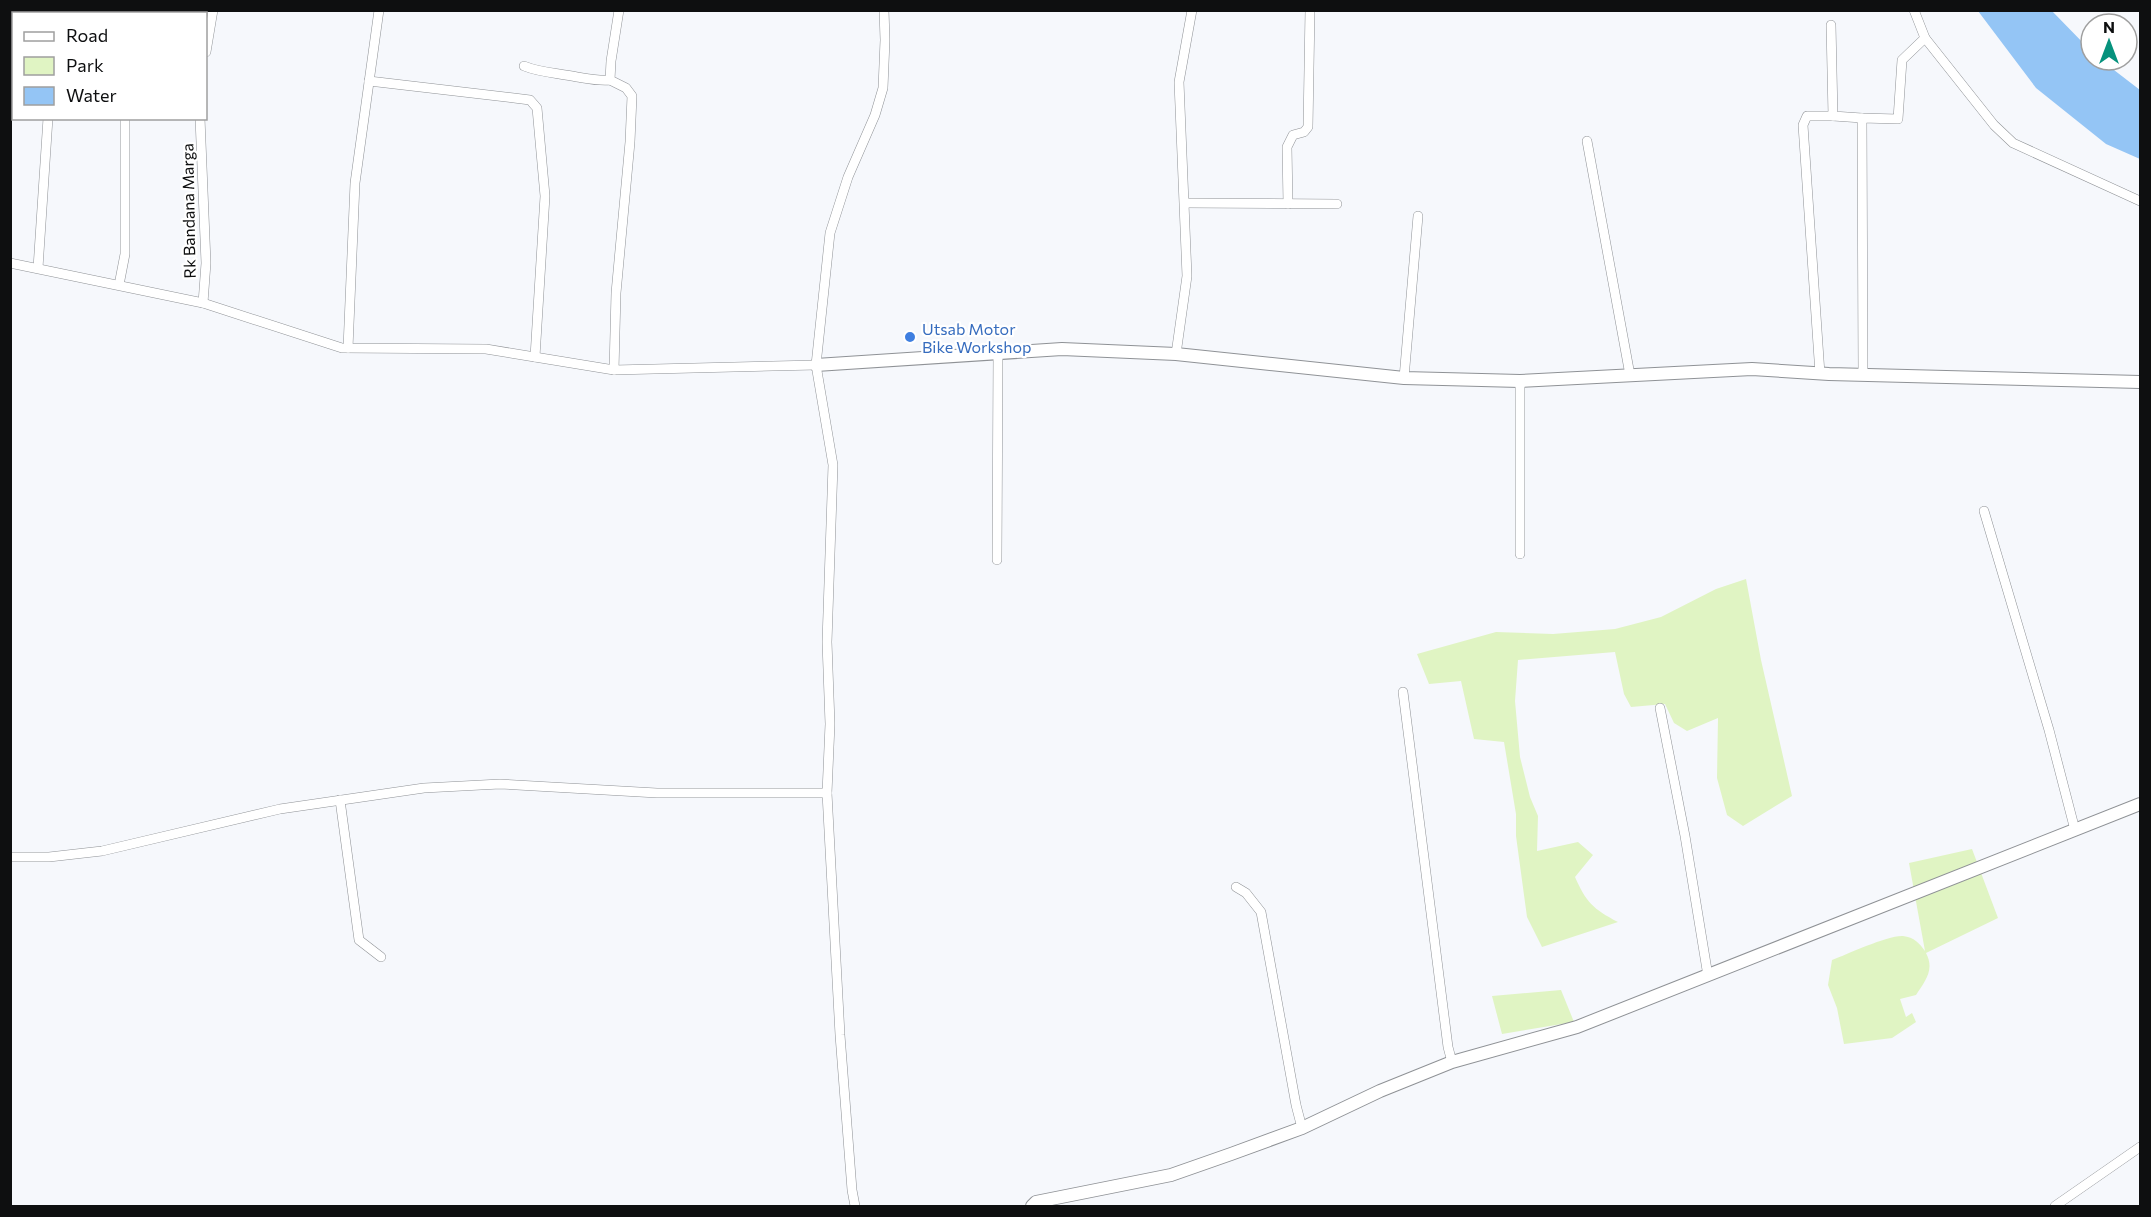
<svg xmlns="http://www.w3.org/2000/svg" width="2151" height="1217" font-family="Commissioner,sans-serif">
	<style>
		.green { fill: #e0f4c3 }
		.water { fill: #94c5f5 }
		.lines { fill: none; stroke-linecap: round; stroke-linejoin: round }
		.street-casing { stroke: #8f9296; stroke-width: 10 }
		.secondary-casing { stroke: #8f9296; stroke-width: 14 }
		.street { stroke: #fff; stroke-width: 9 }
		.secondary { stroke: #fff; stroke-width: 12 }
		.shop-dot { fill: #3f7fe0; stroke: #fff; stroke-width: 2 }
		.labels { text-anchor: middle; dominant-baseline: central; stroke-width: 4.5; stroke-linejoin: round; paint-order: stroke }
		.street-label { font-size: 16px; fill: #0e0f10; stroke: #fff }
		.shop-label { font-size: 16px; fill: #366cbe; stroke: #fff; text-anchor: start }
	</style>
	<rect width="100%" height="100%" fill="#f6f8fc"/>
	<!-- green -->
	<g class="green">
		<path d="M1746 579 1761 660 1792 796 1743 826 1727 815 1717 778 1718 718 1687 731 1674 723 1665 704 1631 707 1624 694 1615 652 1518 660 1515 701 1520 757 1530 797 1538 816 1537 851 1578 842 1593 855 1575 877C1586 902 1593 909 1618 922L1542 947 1527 917 1516 836V814L1504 742 1474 739 1461 681 1429 684 1417 654 1496 632 1553 634 1615 629 1661 617 1716 589Z"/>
		<path d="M1972 849 1998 918 1926 953C1935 970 1925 981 1916 995L1900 999 1906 1017 1912 1013 1916 1022 1892 1038 1844 1044 1837 1008 1828 985 1832 960C1848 954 1888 935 1903 936 1914 937 1920 944 1925 951L1909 863Z"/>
		<polygon points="1561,990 1574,1022 1502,1034 1492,996"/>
	</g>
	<!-- water -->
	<polygon class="water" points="1978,11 2052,11 2091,51 2091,60 2101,60 2140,90 2140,159 2106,144 2036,88"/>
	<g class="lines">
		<defs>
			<g id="street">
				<polyline points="122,10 122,14"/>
				<polyline points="1914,10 1925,38 1994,125 2013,143 2140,201"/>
				<polyline points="56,14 56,10"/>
				<polyline points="1831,25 1833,116 1862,118"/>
				<polyline points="206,52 213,10"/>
				<path d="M524 66C541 73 559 73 577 77 589 79 598 81 610 80"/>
				<polyline points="369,81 514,98 530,100 537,108 545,196 535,357"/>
				<polyline points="200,118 206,263 203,303"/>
				<polyline points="1587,141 1630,375"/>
				<polyline points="1185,203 1337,204"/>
				<polyline points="1288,204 1287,147 1293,135 1304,132 1308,127 1310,10"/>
				<polyline points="10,263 203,303 342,348 486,349 614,370 816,365"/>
				<polyline points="38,268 48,118"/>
				<polyline points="119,285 125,254 125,118"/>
				<polyline points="348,348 355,183 379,10"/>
				<polyline points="1176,354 1187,276 1179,82 1192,10"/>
				<polyline points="614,370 616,293 630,142 632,96 626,88 610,80 611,61 619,10"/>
				<polyline points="1820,374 1803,125 1807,116 1833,116"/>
				<polyline points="1863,375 1862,118 1898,119 1902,60 1925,38"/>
				<polyline points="1404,378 1418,216"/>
				<polyline points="1520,381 1520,554"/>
				<polyline points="1984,511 2049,730 2075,830"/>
				<polyline points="997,560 998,353"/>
				<polyline points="1403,692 1448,1047 1452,1062"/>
				<polyline points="1660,708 1685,836 1708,976"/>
				<polyline points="340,800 359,940 381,957"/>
				<polyline points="10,857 49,857 102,851 280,809 424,788 500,784 657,793 827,793"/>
				<polyline points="1236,887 1246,893 1261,912 1296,1105 1302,1128"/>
				<polyline points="855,1206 852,1190 840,1035 827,793 830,724 827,642 833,465 816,365 830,233 848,177 875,115 883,88 885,40 884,10"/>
				<polyline points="2055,1206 2140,1147"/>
			</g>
			<g id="secondary">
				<polyline points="816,365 1062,349 1176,354 1404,378 1520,381 1752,369 1829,374 2140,382"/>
				<polyline points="1032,1206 1036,1202 1171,1175 1231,1154 1302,1128 1380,1091 1452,1062 1577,1027 2140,804"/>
			</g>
		</defs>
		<!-- street casing -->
		<use href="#street" class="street-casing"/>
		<!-- secondary casing -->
		<use href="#secondary" class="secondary-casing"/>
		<!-- street -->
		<use href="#street" class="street"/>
		<!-- secondary -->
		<use href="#secondary" class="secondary"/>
	</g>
	<!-- markers -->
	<circle class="shop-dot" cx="910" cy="337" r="6"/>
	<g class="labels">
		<!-- street labels -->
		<g class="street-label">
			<text transform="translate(188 211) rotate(-91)">Rk Bandana Marga</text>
		</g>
		<!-- shop labels -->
		<g class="shop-label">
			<text x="922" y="328">Utsab Motor<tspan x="922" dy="18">Bike Workshop</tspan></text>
		</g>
	</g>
	<!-- border -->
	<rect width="2151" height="1217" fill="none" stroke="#0e0f10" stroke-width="24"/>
	<!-- legend -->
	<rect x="12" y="12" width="195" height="108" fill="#ffffff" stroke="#9f9f9f" stroke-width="1.5"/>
	<rect x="24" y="32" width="30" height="9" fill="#ffffff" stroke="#9f9f9f" stroke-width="1.5"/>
	<text x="66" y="42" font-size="18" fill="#0e0f10">Road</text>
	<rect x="24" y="57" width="30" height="18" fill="#e0f4c3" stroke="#9f9f9f" stroke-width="1.5"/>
	<text x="66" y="72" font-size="18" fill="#0e0f10">Park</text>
	<rect x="24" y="87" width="30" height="18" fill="#94c5f5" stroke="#9f9f9f" stroke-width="1.5"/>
	<text x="66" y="102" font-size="18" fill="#0e0f10">Water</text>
	<!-- north arrow -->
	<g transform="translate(2109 42)"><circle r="28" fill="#ffffff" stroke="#9f9f9f" stroke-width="1.5"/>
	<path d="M0-4.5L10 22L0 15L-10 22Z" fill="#06927d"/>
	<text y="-9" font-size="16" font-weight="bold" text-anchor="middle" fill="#0e0f10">N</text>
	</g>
</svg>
